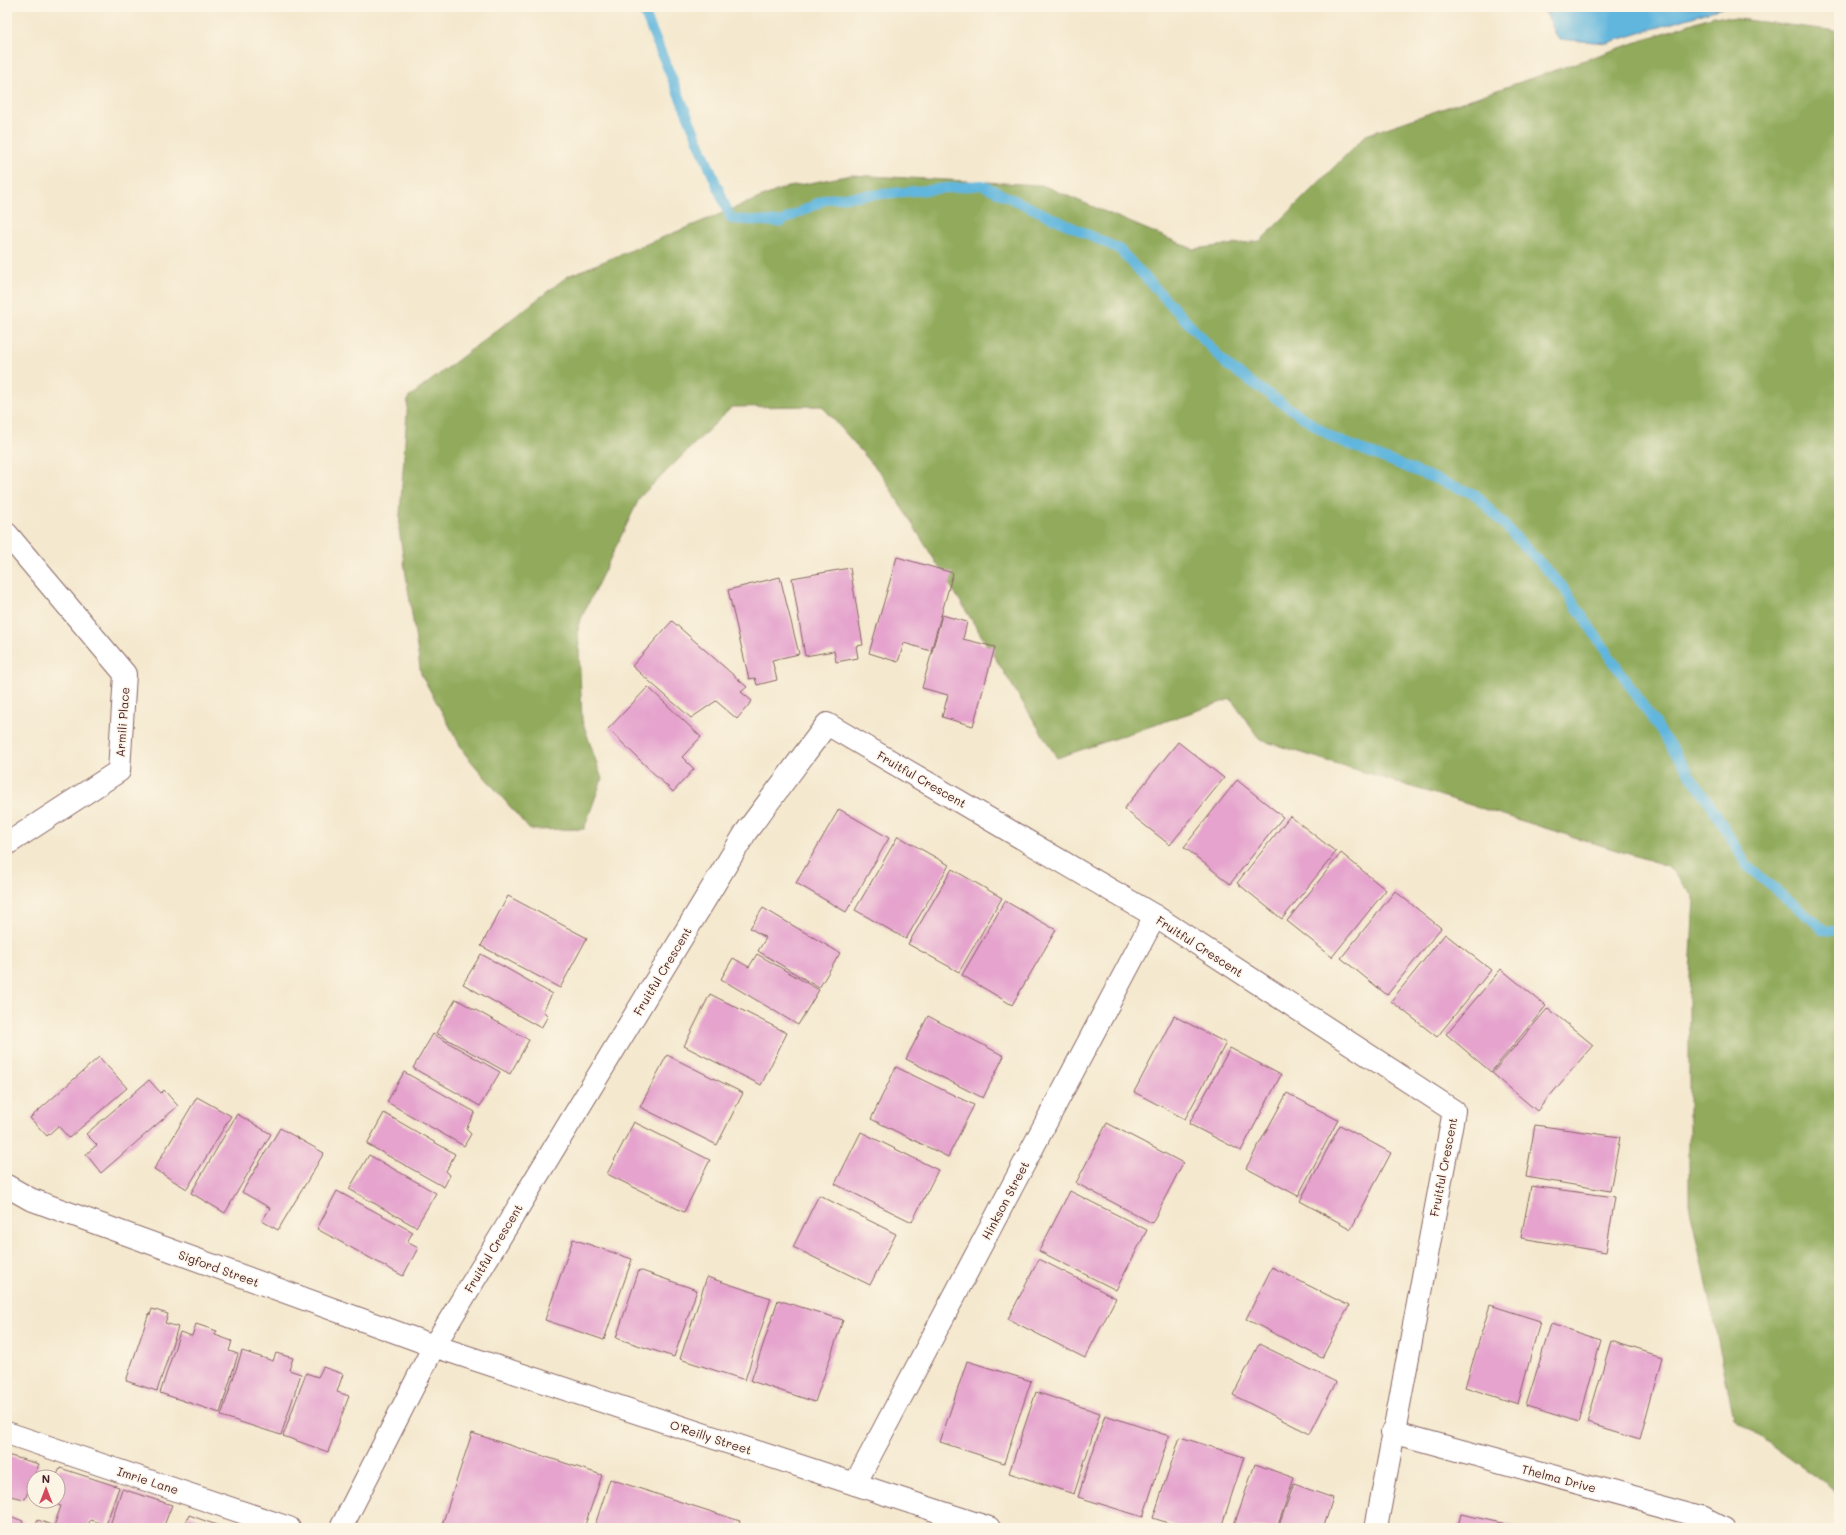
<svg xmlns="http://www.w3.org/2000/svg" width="1846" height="1535" font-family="Mali,sans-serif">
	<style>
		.forest { fill: #91aa5c; stroke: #6e6444 }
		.water { fill: #61b6dd; stroke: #566a84 }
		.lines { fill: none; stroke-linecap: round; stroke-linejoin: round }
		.stream { stroke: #61b6dd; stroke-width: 10 }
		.building { fill: #e5a3cd }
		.minor-casing { stroke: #866564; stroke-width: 24 }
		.minor { stroke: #fff; stroke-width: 22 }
		.labels { text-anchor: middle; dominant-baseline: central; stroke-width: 3; stroke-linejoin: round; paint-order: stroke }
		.street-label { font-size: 12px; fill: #4a1f2b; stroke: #fcf5e5 }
	</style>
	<rect width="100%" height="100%" fill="#fcf5e5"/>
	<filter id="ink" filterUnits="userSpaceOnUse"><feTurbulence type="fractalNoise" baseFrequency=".025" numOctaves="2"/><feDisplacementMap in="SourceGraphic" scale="8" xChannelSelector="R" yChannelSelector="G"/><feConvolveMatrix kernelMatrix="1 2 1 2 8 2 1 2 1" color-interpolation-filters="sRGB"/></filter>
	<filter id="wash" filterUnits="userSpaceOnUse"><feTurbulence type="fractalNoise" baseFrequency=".012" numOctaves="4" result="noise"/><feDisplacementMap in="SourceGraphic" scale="16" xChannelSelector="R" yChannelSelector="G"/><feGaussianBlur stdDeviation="0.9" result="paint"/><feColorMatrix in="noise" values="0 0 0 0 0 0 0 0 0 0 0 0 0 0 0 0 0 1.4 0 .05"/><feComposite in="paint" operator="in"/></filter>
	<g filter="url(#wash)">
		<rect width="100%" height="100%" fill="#f4e8ce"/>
		<!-- forest -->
		<polygon class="forest" points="1713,16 1839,31 1839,1494 1734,1418 1689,1204 1689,995 1694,897 1668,866 1260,740 1231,699 1057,758 882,475 822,406 732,407 640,497 578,625 582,720 602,779 584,829 530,830 465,754 421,674 399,529 408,398 568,276 784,188 851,175 1042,185 1193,249 1260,241 1366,135"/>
		<!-- water -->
		<polygon class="water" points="1530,7 1725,7 1607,43 1558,39 1546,13"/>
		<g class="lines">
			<!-- stream -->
			<polyline class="stream" points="642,7 731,219 780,222 826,199 982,185 1119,249 1228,366 1333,438 1476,495 1562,586 1712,807 1747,866 1824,930 1839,931"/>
		</g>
		<g id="blocks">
			<!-- building -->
			<g class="building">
				<polygon points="897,557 953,573 931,651 904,643 898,662 869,653"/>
				<polygon points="850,568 863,645 856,646 858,658 836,662 834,651 805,656 792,578"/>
				<polygon points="780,577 799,654 772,660 777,680 757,685 755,678 749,679 728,590"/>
				<polygon points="942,615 967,622 963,639 995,647 973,726 942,717 948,695 922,688"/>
				<polygon points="672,621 747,687 741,692 752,701 737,719 716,701 691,718 632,666"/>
				<polygon points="648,687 701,737 682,757 694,769 673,792 608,729"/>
				<polygon points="1178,742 1224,778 1170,845 1124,809"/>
				<polygon points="1237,780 1283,817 1230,884 1184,847"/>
				<polygon points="839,809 889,838 846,912 796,883"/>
				<polygon points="1290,816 1336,852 1282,919 1237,883"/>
				<polygon points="898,836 949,865 906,939 855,910"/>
				<polygon points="1341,853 1386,890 1332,957 1287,921"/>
				<polygon points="952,869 1002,898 959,972 908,944"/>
				<polygon points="1395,891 1441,928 1387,995 1341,958"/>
				<polygon points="508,896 587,938 560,988 481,946"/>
				<polygon points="1005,901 1056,930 1012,1005 962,975"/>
				<polygon points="763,908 840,953 819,988 758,951 766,938 750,928"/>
				<polygon points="1445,934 1491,970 1437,1037 1391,1001"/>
				<polygon points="481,954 552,994 543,1011 548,1016 541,1028 463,984"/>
				<polygon points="757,954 819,990 798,1025 721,979 733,958 749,967"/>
				<polygon points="1501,969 1546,1006 1491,1072 1446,1034"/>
				<polygon points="710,994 787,1033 761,1085 684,1046"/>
				<polygon points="456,999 529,1040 510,1074 436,1033"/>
				<polygon points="1548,1008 1593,1045 1537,1111 1492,1073"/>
				<polygon points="928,1016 1004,1056 983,1098 906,1059"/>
				<polygon points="1174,1016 1226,1043 1185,1119 1134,1092"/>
				<polygon points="433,1034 500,1072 480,1106 413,1068"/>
				<polygon points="1230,1048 1281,1075 1241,1151 1189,1124"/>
				<polygon points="667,1055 743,1093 717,1145 640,1107"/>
				<polygon points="99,1057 127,1088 69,1138 58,1126 47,1136 30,1118"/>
				<polygon points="896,1067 974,1105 948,1157 871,1119"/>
				<polygon points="404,1072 475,1112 466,1129 471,1134 464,1146 387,1102"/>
				<polygon points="149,1080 161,1093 164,1090 178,1106 101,1173 86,1154 97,1145 86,1134"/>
				<polygon points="1287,1093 1338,1120 1298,1196 1246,1168"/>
				<polygon points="197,1097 231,1116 187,1189 154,1169"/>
				<polygon points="384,1113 455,1154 446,1171 450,1175 444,1187 367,1144"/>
				<polygon points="237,1114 271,1134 225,1213 191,1193"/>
				<polygon points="634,1122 710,1160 684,1212 607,1174"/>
				<polygon points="1107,1123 1183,1163 1152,1223 1076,1183"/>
				<polygon points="1340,1125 1391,1153 1351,1229 1300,1201"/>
				<polygon points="1535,1125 1620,1137 1610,1191 1526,1177"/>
				<polygon points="280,1128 324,1153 278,1230 262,1221 270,1208 242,1192"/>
				<polygon points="861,1132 938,1170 912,1222 835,1184"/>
				<polygon points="369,1155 436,1193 416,1227 349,1189"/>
				<polygon points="1531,1186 1615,1197 1606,1252 1521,1238"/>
				<polygon points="337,1191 413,1232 407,1242 418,1248 403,1276 317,1229"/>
				<polygon points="1070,1191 1147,1230 1116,1290 1039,1251"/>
				<polygon points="819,1195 896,1234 870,1285 793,1247"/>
				<polygon points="573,1239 632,1259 604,1340 545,1320"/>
				<polygon points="1039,1259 1116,1298 1085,1358 1008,1319"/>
				<polygon points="1272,1267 1349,1306 1322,1358 1246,1319"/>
				<polygon points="639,1270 697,1290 674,1357 616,1338"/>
				<polygon points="707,1277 771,1298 745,1380 680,1359"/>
				<polygon points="778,1300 843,1320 815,1402 751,1381"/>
				<polygon points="1490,1305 1540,1321 1518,1404 1465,1387"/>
				<polygon points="152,1309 168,1314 165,1323 178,1327 157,1391 126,1381 149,1313 150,1315"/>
				<polygon points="196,1324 217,1331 215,1335 232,1341 229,1351 238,1354 220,1413 160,1393 180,1332 192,1336"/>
				<polygon points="1551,1324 1601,1340 1579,1422 1526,1406"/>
				<polygon points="1611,1341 1662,1357 1640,1439 1587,1423"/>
				<polygon points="1259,1344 1336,1382 1310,1434 1233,1395"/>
				<polygon points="242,1351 273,1361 276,1353 293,1358 289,1370 301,1374 281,1435 221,1416"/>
				<polygon points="967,1361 1031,1381 1004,1463 940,1442"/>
				<polygon points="323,1367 343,1374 337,1392 349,1396 328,1452 283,1436 306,1373 318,1377"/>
				<polygon points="1036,1392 1100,1413 1074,1494 1009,1473"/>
				<polygon points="1105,1415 1169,1436 1143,1517 1078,1497"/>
				<polygon points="472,1433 602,1475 584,1528 441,1528"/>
				<polygon points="1180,1437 1244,1457 1221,1528 1183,1528 1153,1518"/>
				<polygon points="7,1455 39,1464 25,1499 9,1496 7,1501"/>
				<polygon points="1255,1464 1294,1478 1277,1528 1233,1528"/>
				<polygon points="60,1468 119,1487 106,1525 90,1520 88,1528 34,1528 38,1520 54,1526 61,1506 48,1501 58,1501 58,1477 56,1477"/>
				<polygon points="610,1479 740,1521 738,1528 594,1528"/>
				<polygon points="1294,1484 1333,1498 1323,1528 1278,1528"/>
				<polygon points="122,1489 172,1505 163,1528 116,1528 110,1525"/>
				<polygon points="1461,1514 1519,1527 1519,1528 1458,1528"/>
				<polygon points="7,1515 23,1521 20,1528 7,1528"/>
				<polygon points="189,1515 225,1528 184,1528"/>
			</g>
		</g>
	</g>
	<g filter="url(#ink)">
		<use href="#blocks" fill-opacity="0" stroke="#866564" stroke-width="1"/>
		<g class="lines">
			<defs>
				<g id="minor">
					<polyline points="7,534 125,674 119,771 7,844"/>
					<polyline points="7,1186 30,1199 434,1346 989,1528"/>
					<polyline points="1392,1432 1703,1517 1724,1528"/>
					<polyline points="7,1433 289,1528"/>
					<polyline points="855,1484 1155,916"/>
					<polyline points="341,1528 434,1346 746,832 827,724 1155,916 1454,1111 1376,1528"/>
				</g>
			</defs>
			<!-- minor casing -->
			<use href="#minor" class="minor-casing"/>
			<!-- minor -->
			<use href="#minor" class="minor"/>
		</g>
	</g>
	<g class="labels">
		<!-- street labels -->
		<g class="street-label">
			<text transform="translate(122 722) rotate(-86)">Armili Place</text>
			<text transform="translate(922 779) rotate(30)">Fruitful Crescent</text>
			<text transform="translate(1200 946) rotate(33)">Fruitful Crescent</text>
			<text transform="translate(662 971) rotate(-59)">Fruitful Crescent</text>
			<text transform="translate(1443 1167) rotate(-79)">Fruitful Crescent</text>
			<text transform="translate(1005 1200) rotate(-62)">Hinkson Street</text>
			<text transform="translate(493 1248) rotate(-59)">Fruitful Crescent</text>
			<text transform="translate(219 1268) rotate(20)">Sigford Street</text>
			<text transform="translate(711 1437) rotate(18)">O'Reilly Street</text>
			<text transform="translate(1559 1478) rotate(15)">Thelma Drive</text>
			<text transform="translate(148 1480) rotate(18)">Imrie Lane</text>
		</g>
	</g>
	<!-- margin -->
	<rect width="1846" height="1535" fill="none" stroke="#fcf5e5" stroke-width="24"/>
	<!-- north arrow -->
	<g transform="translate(46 1489)"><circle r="19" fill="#fcf5e5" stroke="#b59f9b"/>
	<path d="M0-3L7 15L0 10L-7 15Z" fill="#d1495b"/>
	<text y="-6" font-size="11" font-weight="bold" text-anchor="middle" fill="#4a1f2b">N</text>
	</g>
</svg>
